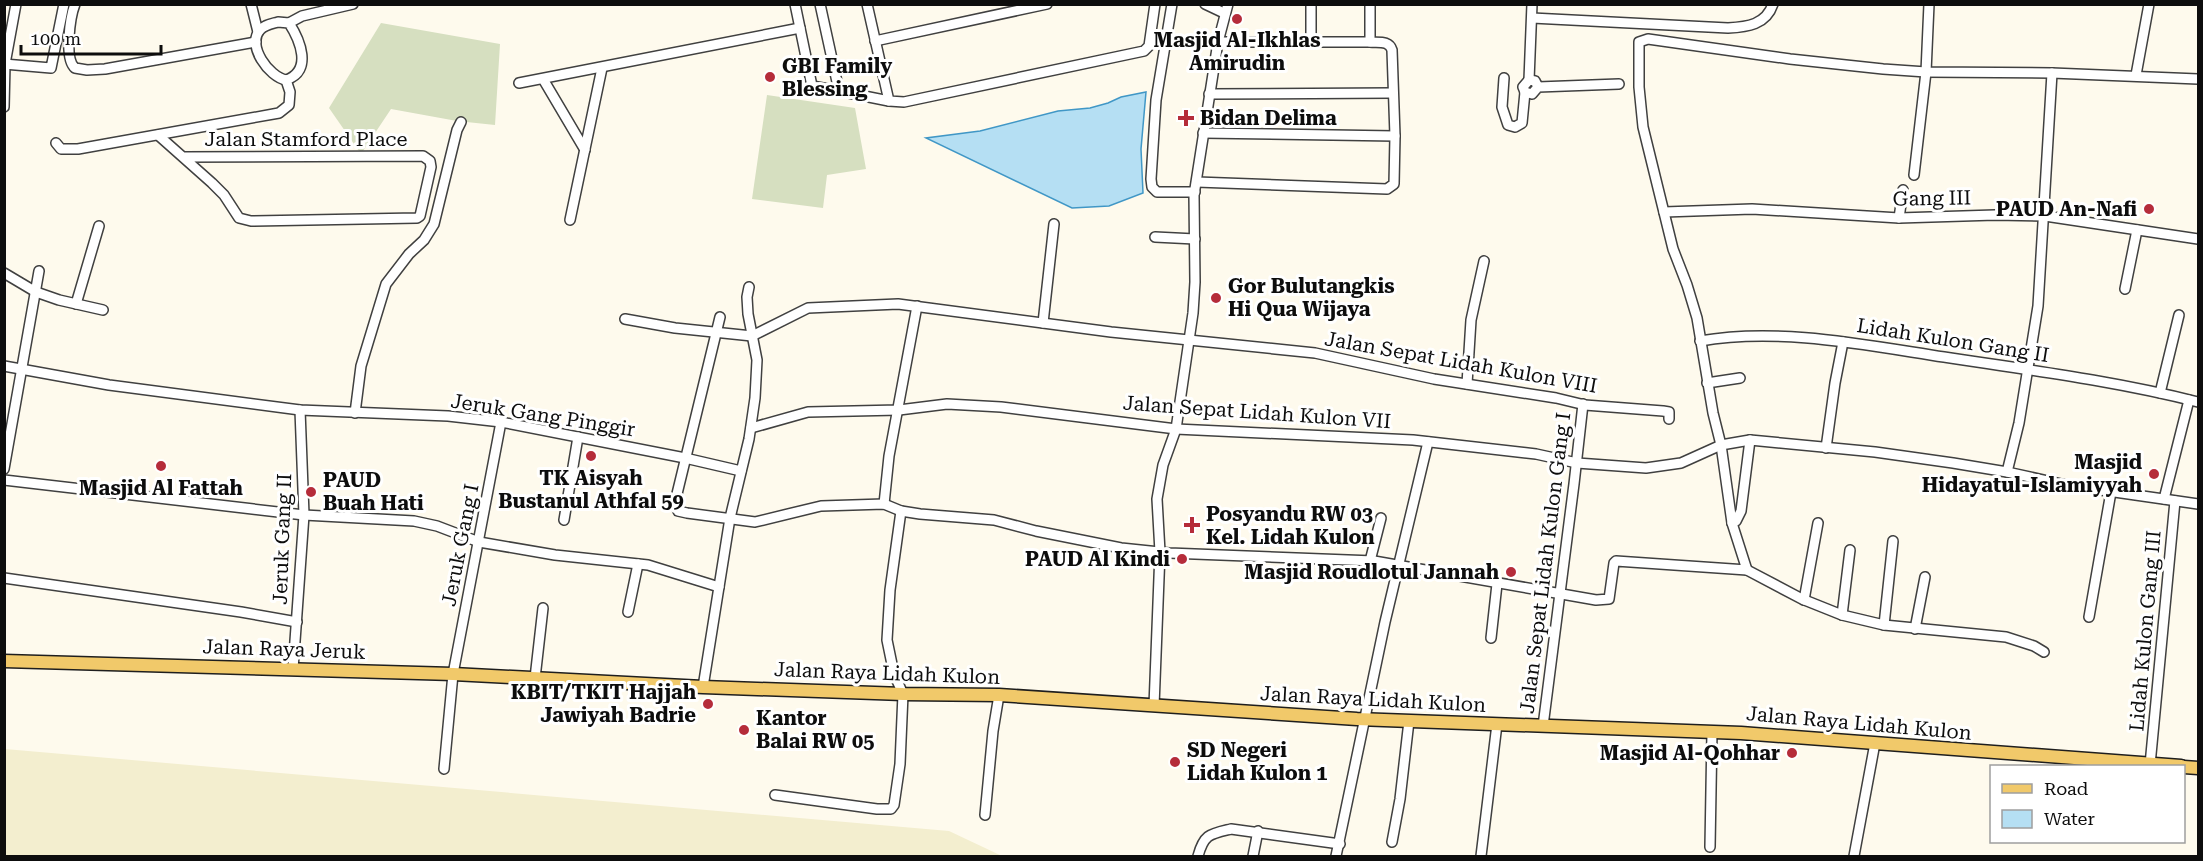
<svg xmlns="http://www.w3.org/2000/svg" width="2203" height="861" font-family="'Roboto Serif',serif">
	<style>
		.farmland { fill: #f3eecf }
		.cemetery { fill: #d6dfc0 }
		.water { fill: #b5dff3; stroke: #4097c6; stroke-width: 1.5 }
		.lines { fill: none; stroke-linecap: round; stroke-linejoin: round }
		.minor-casing { stroke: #404040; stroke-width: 12 }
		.major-casing { stroke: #1e1e1e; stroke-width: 15 }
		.minor { stroke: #fff; stroke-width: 9 }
		.major { stroke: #f1c96a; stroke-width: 12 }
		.poi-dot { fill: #b52c3a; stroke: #fff; stroke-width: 2 }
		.labels { text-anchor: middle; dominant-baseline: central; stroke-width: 6; stroke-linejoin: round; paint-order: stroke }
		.poi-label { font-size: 20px; font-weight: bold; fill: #0d0d0d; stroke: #fff; text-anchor: start }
		.street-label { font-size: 20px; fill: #0d0d0d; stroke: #fff }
	</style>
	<rect width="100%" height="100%" fill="#fefaed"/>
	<!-- farmland -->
	<polygon class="farmland" points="5,749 949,831 1002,856 5,856"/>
	<!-- cemetery -->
	<g class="cemetery">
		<polygon points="381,23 500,44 495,125 457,121 391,109 361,154 329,108"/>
		<polygon points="767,95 855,108 866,169 827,175 823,208 752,199"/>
	</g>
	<!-- water -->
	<polygon class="water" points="1146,92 1141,149 1143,193 1109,206 1072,208 926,138 980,131 1058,111 1090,108 1108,103 1121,97"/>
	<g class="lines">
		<defs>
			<g id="minor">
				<path d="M75 4C70 17 64 59 75 68L87 70 105 69 256 42"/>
				<polyline points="251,4 258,32"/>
				<polyline points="795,4 812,86 839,91 820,4"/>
				<polyline points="867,4 889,101 904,102 1144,51 1149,46 1155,4"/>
				<polyline points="1172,4 1156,100 1151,179 1152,187 1157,192 1195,192"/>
				<polyline points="1205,4 1224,13"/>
				<path d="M1532 18 1728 28C1747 27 1766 25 1773 4"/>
				<path d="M278 22 289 23C300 40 313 71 286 80 269 77 246 45 260 30 264 25 271 24 278 22Z"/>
				<polyline points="289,23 302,16 353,4"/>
				<polyline points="875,41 1047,4"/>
				<polyline points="1370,42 1370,4"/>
				<polyline points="1311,43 1311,4"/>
				<polyline points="4,64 51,68 64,4"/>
				<polyline points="2136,75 2149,4"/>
				<polyline points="1504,78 1502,107 1508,125 1515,127 1522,123 1525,92"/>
				<polyline points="543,79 585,150"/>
				<polyline points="1529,80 1532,4"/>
				<polyline points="519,83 800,28"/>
				<polyline points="1538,87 1535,81 1529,80 1523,87 1525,92 1532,94 1538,87 1619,84"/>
				<polyline points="839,91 889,101"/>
				<polyline points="1209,94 1393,93"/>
				<polyline points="4,107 5,64 16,4"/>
				<polyline points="1203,133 1395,136"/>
				<polyline points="158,135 212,183 224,195 239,218 251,221 417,218 420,216 431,167 430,161 423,156 184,157"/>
				<polyline points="56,143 61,149 78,149 279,113 289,105 290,92 286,80"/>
				<polyline points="1914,175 1926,72 1929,4"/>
				<path d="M1197 182 1387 189 1394 184 1395 136 1392 50C1389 40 1378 43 1370 42H1218"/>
				<polyline points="1664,212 1752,209 1899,218 1995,215 2045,216 2198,239"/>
				<polyline points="1899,218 1903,190"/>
				<polyline points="570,220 602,68"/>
				<polyline points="1155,237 1195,239"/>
				<polyline points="4,273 36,292 59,300 103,310"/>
				<polyline points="2125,289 2137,230"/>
				<polyline points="76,304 99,226"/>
				<polyline points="720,317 675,502 678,511 687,513 755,522 821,506 884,504 901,511 920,514 994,520 1036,531 1121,548 1169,553 1374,561 1596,600 1609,599 1614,563 1616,561 1747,570 1802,599 1842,615 1884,625 2006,637 2034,646 2044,652"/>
				<polyline points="625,319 675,328 752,336 808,308 898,304 1111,332 1315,353 1434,379 1556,398 1585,405 1663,411 1669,412 1669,419"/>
				<polyline points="1043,323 1054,224"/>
				<path d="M1700 341C1778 327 1865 345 1944 357 2029 370 2115 381 2198 402"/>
				<polyline points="4,366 109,385 300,410 448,416 501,422 685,458 741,471"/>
				<polyline points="1707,383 1740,378"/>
				<polyline points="1467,384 1471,320 1484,261"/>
				<polyline points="2160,393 2179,315"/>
				<polyline points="355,413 361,366 386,284 409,254 424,240 434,224 457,130 461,122"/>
				<polyline points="751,428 808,412 899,410 947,404 1001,407 1176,429 1413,440 1536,454 1577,463 1646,468 1681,463 1721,445 1750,440 1875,452 1953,463 2007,472 2066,485 2198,504"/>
				<polyline points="1826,448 1835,383 1843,342"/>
				<polyline points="4,469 39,271"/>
				<polyline points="2007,472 2019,423 2038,306 2052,73"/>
				<polyline points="4,480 304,515 414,521 437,526 479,542 555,555 648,565 719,587"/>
				<polyline points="2164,499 2189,400"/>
				<polyline points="884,504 889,456 917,306"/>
				<polyline points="564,520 578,437"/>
				<polyline points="1732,523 1736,521 1741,511 1750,440"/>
				<polyline points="1370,561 1381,518"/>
				<polyline points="1747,570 1732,523 1721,445 1713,413 1697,318 1687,285 1673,249 1643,127 1639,87 1639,42 1648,39 1790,59 1883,69 1926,72 2052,73 2198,79"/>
				<polyline points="4,578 241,612 297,622"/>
				<polyline points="1804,600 1818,523"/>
				<polyline points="628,612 638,564"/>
				<polyline points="1842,615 1850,550"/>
				<polyline points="2089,617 2111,492"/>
				<polyline points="1884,625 1893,541"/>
				<polyline points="1915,629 1925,577"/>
				<polyline points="1491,638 1497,584"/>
				<polyline points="293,669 304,515 300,410"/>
				<polyline points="535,678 543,608"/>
				<polyline points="703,687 730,518 749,439 755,398 757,360 748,314 747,297 749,287"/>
				<polyline points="1154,706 1160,552 1157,499 1163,465 1176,429 1193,313 1195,282 1194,195 1218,42 1228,4"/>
				<polyline points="1543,726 1574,484 1583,404"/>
				<polyline points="2150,765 2175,501"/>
				<polyline points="444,769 453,674 501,422"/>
				<polyline points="775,795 877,809 891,809 894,805 900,764 903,694 894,674 887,640 890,590 901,511"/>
				<polyline points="985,815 993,731 999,695"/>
				<polyline points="1392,842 1400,799 1409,721"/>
				<polyline points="1710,847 1712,732"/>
				<path d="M1198 856C1204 834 1210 834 1231 829L1340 844"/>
				<polyline points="1253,856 1258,831"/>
				<polyline points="1336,856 1385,622 1428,442"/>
				<polyline points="1481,856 1497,724"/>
				<polyline points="1854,856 1875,743"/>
			</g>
			<g id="major">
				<polyline points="4,661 453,674 703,687 903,694 999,695 1357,719 1741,733 2181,766"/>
				<polyline points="2184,767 2198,768"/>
			</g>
		</defs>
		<!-- minor casing -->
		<use href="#minor" class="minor-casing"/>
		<!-- major casing -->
		<use href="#major" class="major-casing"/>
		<!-- minor -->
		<use href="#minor" class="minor"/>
		<!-- major -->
		<use href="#major" class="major"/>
	</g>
	<!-- markers -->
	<g class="poi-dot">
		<circle cx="1237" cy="19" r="6"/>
		<circle cx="770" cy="77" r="6"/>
		<path d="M1183 109h6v6h6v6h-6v6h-6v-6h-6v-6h6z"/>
		<circle cx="2149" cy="209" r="6"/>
		<circle cx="1216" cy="298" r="6"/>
		<circle cx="591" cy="456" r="6"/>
		<circle cx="161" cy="466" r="6"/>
		<circle cx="2154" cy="474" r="6"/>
		<circle cx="311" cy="492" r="6"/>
		<path d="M1189 516h6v6h6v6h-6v6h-6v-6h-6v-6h6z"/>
		<circle cx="1182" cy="559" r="6"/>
		<circle cx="1511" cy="572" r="6"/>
		<circle cx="708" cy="704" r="6"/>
		<circle cx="744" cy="730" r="6"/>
		<circle cx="1792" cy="753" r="6"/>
		<circle cx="1175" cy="762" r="6"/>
	</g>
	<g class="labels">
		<!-- poi labels -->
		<g class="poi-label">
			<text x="1237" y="40" text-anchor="middle">Masjid Al-Ikhlas<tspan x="1237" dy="23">Amirudin</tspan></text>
			<text x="782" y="66">GBI Family<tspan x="782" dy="23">Blessing</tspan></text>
			<text x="1200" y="118">Bidan Delima</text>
			<text x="2137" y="209" text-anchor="end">PAUD An-Nafi</text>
			<text x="1228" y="286">Gor Bulutangkis<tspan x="1228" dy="23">Hi Qua Wijaya</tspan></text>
			<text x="2142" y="462" text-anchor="end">Masjid<tspan x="2142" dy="23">Hidayatul-Islamiyyah</tspan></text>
			<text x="591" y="478" text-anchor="middle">TK Aisyah<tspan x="591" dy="23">Bustanul Athfal 59</tspan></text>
			<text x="323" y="480">PAUD<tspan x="323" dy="23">Buah Hati</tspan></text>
			<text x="161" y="488" text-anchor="middle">Masjid Al Fattah</text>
			<text x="1206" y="514">Posyandu RW 03<tspan x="1206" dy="23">Kel. Lidah Kulon</tspan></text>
			<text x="1170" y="559" text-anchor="end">PAUD Al Kindi</text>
			<text x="1499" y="572" text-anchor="end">Masjid Roudlotul Jannah</text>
			<text x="696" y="692" text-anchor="end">KBIT/TKIT Hajjah<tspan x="696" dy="23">Jawiyah Badrie</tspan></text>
			<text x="756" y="718">Kantor<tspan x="756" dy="23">Balai RW 05</tspan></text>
			<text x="1187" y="750">SD Negeri<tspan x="1187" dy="23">Lidah Kulon 1</tspan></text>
			<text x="1780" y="753" text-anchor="end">Masjid Al-Qohhar</text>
		</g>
		<!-- street labels -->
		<g class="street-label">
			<text x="306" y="139">Jalan Stamford Place</text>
			<text transform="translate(1932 198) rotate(-1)">Gang III</text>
			<text transform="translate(1953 340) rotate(9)">Lidah Kulon Gang II</text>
			<text transform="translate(1461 362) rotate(10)">Jalan Sepat Lidah Kulon VIII</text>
			<text transform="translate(1257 412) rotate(4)">Jalan Sepat Lidah Kulon VII</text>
			<text transform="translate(543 415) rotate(9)">Jeruk Gang Pinggir</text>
			<text transform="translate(282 539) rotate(-88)">Jeruk Gang II</text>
			<text transform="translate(460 545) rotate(-79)">Jeruk Gang I</text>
			<text transform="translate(1545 563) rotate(-83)">Jalan Sepat Lidah Kulon Gang I</text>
			<text transform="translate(2145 631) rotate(-85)">Lidah Kulon Gang III</text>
			<text transform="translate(284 649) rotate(2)">Jalan Raya Jeruk</text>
			<text transform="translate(887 673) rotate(2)">Jalan Raya Lidah Kulon</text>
			<text transform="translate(1373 699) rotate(3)">Jalan Raya Lidah Kulon</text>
			<text transform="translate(1859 723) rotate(5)">Jalan Raya Lidah Kulon</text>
		</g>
	</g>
	<!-- border -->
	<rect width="2203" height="861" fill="none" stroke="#0d0d0d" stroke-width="12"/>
	<!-- legend -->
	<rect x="1990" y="765" width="195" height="78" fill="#ffffff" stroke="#9e9e9e" stroke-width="1.5"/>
	<rect x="2002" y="784" width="30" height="9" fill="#f1c96a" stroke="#9e9e9e" stroke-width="1.5"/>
	<text x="2044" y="795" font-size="18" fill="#0d0d0d">Road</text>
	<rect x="2002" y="810" width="30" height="18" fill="#b5dff3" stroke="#9e9e9e" stroke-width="1.5"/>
	<text x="2044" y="825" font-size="18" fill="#0d0d0d">Water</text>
	<!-- scale -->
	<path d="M21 45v9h140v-9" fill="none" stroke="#0d0d0d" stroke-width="3"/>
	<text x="30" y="45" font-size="18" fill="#0d0d0d" stroke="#ffffff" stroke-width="4.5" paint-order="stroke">100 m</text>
</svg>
